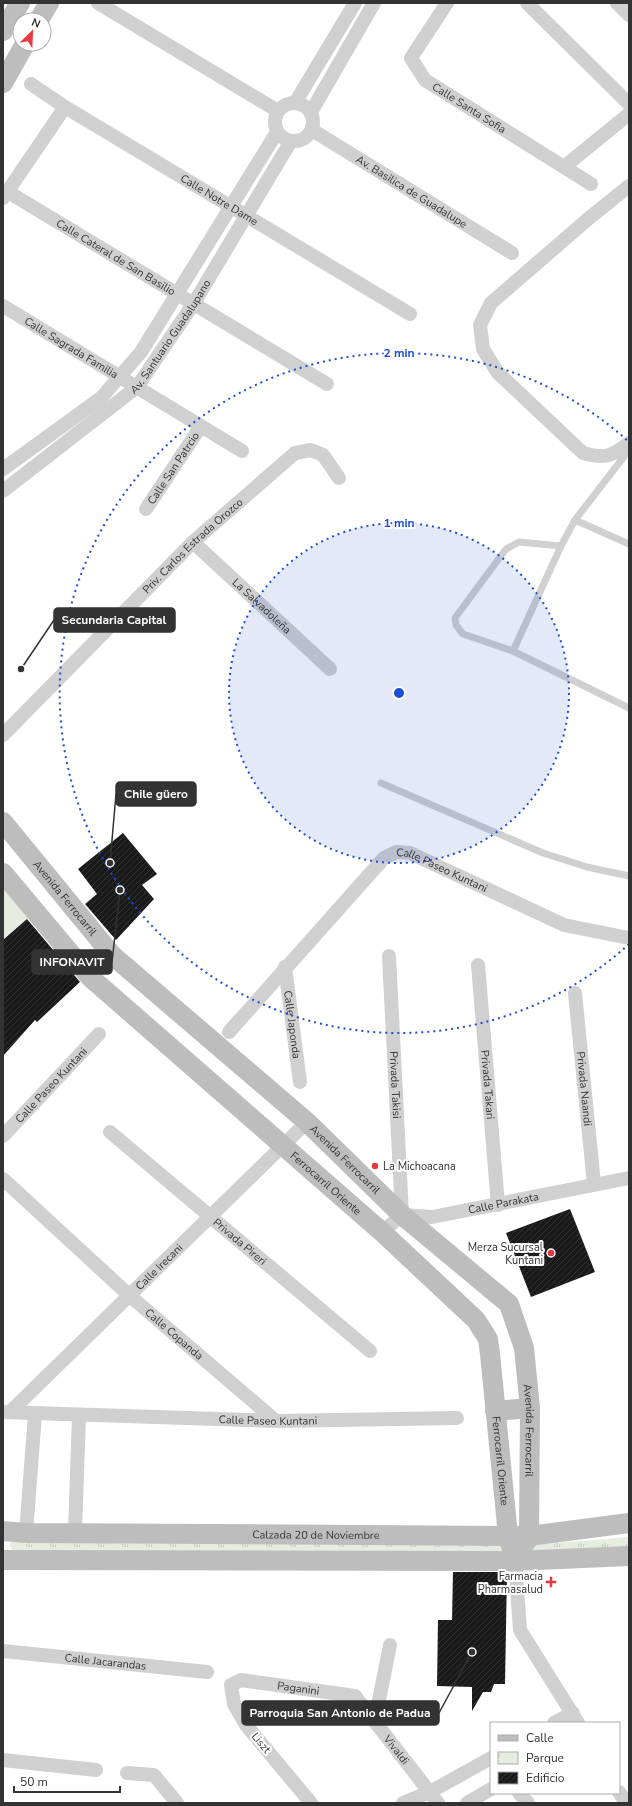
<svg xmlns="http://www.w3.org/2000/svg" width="632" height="1806" font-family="'Nunito Sans',sans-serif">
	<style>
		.green { fill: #e6ecdf }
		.park { fill: url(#park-tufts) }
		.building { fill: url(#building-hatch) }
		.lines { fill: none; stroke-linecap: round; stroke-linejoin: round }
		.lane { stroke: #d0d0d0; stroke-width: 7 }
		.street { stroke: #d0d0d0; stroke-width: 14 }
		.secondary { stroke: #bdbdbd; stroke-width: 20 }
		.ring { fill: none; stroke: #1d4ed8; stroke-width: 2; stroke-dasharray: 2 4 }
		.poi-dot { fill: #e63946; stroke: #fff; stroke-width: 1.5 }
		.labels { text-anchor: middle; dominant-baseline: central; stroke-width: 4; stroke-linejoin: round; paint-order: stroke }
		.street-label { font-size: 11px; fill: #333; stroke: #fff }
		.poi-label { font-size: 11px; fill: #333; stroke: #fff; text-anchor: end }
		.centre { fill: #1d4ed8; stroke: #fff; stroke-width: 2 }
		.ring-label { font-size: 12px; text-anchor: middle; font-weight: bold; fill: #1d4ed8; stroke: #fff; stroke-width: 4; stroke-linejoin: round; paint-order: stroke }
		.leader { fill: none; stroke: #333; stroke-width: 1.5 }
		.callout-dot { fill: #333; stroke: #fff; stroke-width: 1.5 }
		.callout { fill: #333; stroke: #333; stroke-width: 1.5 }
		.callout-label { font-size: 12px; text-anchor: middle; font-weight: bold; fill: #fff }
	</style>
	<defs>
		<pattern id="park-tufts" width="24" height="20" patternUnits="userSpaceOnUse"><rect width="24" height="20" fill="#e6ecdf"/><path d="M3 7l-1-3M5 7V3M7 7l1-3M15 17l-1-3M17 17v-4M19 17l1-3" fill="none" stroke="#c6cbc0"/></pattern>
		<pattern id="building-hatch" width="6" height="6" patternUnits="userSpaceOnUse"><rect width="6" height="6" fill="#1a1a1a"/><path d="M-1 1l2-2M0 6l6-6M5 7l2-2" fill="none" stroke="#333"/></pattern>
	</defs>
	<rect width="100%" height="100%" fill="#fff"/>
	<!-- green -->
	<polygon class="green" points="3,879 33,914 3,940"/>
	<!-- park -->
	<g class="park">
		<polygon points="12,1537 502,1542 507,1550 501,1557 12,1550 10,1545"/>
		<polygon points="629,1537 629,1553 530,1551 532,1545"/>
	</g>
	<!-- building -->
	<g class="building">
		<polygon points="123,833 157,874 142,885 154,899 116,940 85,904 97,894 78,869"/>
		<polygon points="27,919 80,982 37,1022 35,1020 3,1056 3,940"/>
		<polygon points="570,1209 595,1272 531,1297 506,1233"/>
		<polygon points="453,1572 507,1572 505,1684 494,1684 491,1692 483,1692 472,1711 472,1687 437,1686 438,1620 452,1620"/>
	</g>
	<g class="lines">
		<!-- lane -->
		<g class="lane">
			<polyline points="629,450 575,520 561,546 519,542 506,549 455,618 456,625 463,634 513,651 629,708"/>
			<polyline points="575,520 629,544"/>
			<polyline points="513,651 561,546"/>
			<polyline points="381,783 543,853 587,867 629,876"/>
		</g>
		<!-- street -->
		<g class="street">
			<polyline points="98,3 278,111"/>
			<path id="s1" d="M447 3 411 58 425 80 591 184"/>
			<polyline points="527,3 629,104"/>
			<polyline points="617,3 629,15"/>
			<path id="s2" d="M31 84 65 107 410 314"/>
			<polyline points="295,103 355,3"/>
			<circle cx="294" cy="122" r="19"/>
			<polyline points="311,112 374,3"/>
			<path id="s3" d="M312 130 512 253"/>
			<polyline points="564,167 629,114"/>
			<path d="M629 186 588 219 491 303 480 325 483 349 498 373 583 453C605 459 611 457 629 443"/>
			<path id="s4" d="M8 192 327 384"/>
			<polyline points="3,198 65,107"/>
			<path id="s5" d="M3 306 242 451"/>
			<polyline points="3,469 101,398 141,352 277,132"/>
			<path id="s6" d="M3 491 137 387 194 303 291 141"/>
			<path id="s7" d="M146 509 201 426"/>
			<path id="s8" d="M193 542 330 669"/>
			<path id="s9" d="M3 735 193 542 295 453 311 450 323 455 339 478"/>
			<path id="s10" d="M389 956 402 1215"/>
			<path id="s11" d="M478 965 498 1205"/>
			<path id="s12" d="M285 967 300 1082"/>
			<path id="s13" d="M575 993 594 1184"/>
			<path id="s14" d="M229 1032 384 858 396 852 410 853 564 925 629 938"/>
			<path id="s15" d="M110 1132 370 1351"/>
			<path id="s16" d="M3 1136 99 1034"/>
			<path id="s17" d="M3 1179 130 1296 276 1421"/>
			<path id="s18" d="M382 1232 402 1215 432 1217 629 1178"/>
			<path id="s19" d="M3 1412 276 1421 457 1418"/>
			<path id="s20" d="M10 1412 307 1122"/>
			<polyline points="75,1532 79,1416"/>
			<polyline points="26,1533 35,1414"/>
			<polyline points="515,1561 520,1630 578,1723"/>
			<path id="s21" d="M3 1651 207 1672"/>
			<polyline points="375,1720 390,1645"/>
			<polyline points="554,1723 573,1713"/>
			<polyline points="3,1760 96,1770"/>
			<polyline points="127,1773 154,1775 177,1803"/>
			<polyline points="619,1792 626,1803"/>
			<polyline points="519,1793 528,1803"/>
			<path id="s22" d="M311 1803 246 1725 234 1704 231 1685 241 1680 355 1696 438 1803"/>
			<polyline points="403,1803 430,1792 491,1758"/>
			<polyline points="467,1803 491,1789"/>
		</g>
		<!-- secondary -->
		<g class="secondary">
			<polyline points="39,20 49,3"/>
			<polyline points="3,31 20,3"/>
			<polyline points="3,83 25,44"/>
			<path id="s23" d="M3 822 112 955 307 1122 402 1215 509 1304 524 1348 530 1408 529 1536 515 1561"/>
			<path id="s24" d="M3 873 91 978 382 1232 476 1320 488 1339 490 1354 508 1535 515 1561"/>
			<polyline points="495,1411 530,1408"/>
			<path id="s25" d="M3 1531 26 1533 529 1536 629 1523"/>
			<polyline points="3,1560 515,1561 629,1556"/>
		</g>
	</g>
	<!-- distance rings -->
	<circle cx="399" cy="693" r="170" fill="#1d4ed8" fill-opacity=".12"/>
	<g class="ring">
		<circle cx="399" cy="693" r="170"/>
		<path d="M629 944A340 340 0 1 1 629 442"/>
	</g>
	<!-- markers -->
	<g class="poi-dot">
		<circle cx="375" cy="1166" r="4"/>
		<circle cx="551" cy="1253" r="4"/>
		<path d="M549 1576h4v4h4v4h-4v4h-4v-4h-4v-4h4z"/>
	</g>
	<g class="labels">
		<!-- street labels -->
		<g class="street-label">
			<text stroke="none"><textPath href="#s1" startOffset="144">Calle Santa Sofia</textPath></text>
			<text stroke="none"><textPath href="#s3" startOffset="117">Av. Basilica de Guadalupe</textPath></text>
			<text stroke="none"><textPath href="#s2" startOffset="221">Calle Notre Dame</textPath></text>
			<text stroke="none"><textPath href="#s4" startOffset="126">Calle Cateral de San Basilio</textPath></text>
			<text stroke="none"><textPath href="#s6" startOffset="230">Av. Santuario Guadalupano</textPath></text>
			<text stroke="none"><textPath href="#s5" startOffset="80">Calle Sagrada Familia</textPath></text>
			<text stroke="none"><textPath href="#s7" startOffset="49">Calle San Patrcio</textPath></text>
			<text stroke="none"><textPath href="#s9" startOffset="268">Priv. Carlos Estrada Orozco</textPath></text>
			<text stroke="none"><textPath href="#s8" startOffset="94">La Salvadoleña</textPath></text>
			<text stroke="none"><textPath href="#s14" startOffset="296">Calle Paseo Kuntani</textPath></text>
			<text stroke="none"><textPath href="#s23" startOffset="98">Avenida Ferrocarril</textPath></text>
			<text stroke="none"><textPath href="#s12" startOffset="58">Calle Japonda</textPath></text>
			<text stroke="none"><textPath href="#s16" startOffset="70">Calle Paseo Kuntani</textPath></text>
			<text stroke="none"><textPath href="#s10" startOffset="129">Privada Takisi</textPath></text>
			<text stroke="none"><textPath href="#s11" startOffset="120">Privada Takari</textPath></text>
			<text stroke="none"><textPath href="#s13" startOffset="96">Privada Naandi</textPath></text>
			<text stroke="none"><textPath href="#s23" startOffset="482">Avenida Ferrocarril</textPath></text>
			<text stroke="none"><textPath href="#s24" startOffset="449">Ferrocarril Oriente</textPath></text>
			<text stroke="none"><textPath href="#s18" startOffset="129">Calle Parakata</textPath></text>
			<text stroke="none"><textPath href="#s15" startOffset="170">Privada Pireri</textPath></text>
			<text stroke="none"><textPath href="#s20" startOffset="208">Calle Irecani</textPath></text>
			<text stroke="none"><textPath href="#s17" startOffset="231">Calle Copanda</textPath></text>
			<text stroke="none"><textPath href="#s19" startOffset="265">Calle Paseo Kuntani</textPath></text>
			<text stroke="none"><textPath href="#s23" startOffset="830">Avenida Ferrocarril</textPath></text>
			<text stroke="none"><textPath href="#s24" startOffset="797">Ferrocarril Oriente</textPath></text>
			<text stroke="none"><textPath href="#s25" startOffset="313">Calzada 20 de Noviembre</textPath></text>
			<text stroke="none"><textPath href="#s21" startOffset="103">Calle Jacarandas</textPath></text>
			<text stroke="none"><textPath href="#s22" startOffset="214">Paganini</textPath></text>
			<text transform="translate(261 1743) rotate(50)">Liszt</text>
			<text stroke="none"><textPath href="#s22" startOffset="339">Vivaldi</textPath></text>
		</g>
		<!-- poi labels -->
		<g class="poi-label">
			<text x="383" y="1166" text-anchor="start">La Michoacana</text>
			<text x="543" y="1247">Merza Sucursal<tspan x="543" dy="13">Kuntani</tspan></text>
			<text x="543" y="1576">Farmacia<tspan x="543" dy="13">Pharmasalud</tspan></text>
		</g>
	</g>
	<circle cx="399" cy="693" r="6" class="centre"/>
	<g class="ring-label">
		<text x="399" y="357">2 min</text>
		<text x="399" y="527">1 min</text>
	</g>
	<!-- callouts -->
	<path class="leader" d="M21 669L54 620M110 863L116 794M120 890L112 962M472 1652L439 1713"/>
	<g class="callout-dot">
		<circle cx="21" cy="669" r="4"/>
		<circle cx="110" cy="863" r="4"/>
		<circle cx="120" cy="890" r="4"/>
		<circle cx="472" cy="1652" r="4"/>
	</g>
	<g class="callout">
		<rect x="54" y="608" width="121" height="24" rx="4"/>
		<rect x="116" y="782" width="80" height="24" rx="4"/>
		<rect x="32" y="950" width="80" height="24" rx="4"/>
		<rect x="242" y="1701" width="197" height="24" rx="4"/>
	</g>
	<g class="callout-label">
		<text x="114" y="624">Secundaria Capital</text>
		<text x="156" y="798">Chile güero</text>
		<text x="72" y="966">INFONAVIT</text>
		<text x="340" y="1717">Parroquia San Antonio de Padua</text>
	</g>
	<!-- border -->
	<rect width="632" height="1806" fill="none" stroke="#333333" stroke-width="8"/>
	<!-- legend -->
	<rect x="490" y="1722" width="130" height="72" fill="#ffffff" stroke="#adadad"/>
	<rect x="498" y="1735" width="20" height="6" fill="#bdbdbd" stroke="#adadad"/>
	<text x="526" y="1742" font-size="12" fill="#333333">Calle</text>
	<rect x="498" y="1752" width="20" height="12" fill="url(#park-tufts)" stroke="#adadad"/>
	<text x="526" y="1762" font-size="12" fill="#333333">Parque</text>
	<rect x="498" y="1772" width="20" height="12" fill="url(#building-hatch)" stroke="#adadad"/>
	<text x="526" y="1782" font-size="12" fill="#333333">Edificio</text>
	<!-- north arrow -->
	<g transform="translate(32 32) rotate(24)"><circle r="19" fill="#ffffff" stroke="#adadad"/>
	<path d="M0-3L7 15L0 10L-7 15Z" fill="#e63946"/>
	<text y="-6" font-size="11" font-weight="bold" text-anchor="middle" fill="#333333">N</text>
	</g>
	<!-- scale -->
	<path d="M14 1786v6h106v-6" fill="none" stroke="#333333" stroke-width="2"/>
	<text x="20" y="1786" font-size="12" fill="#333333" stroke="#ffffff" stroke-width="3" paint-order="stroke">50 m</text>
</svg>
